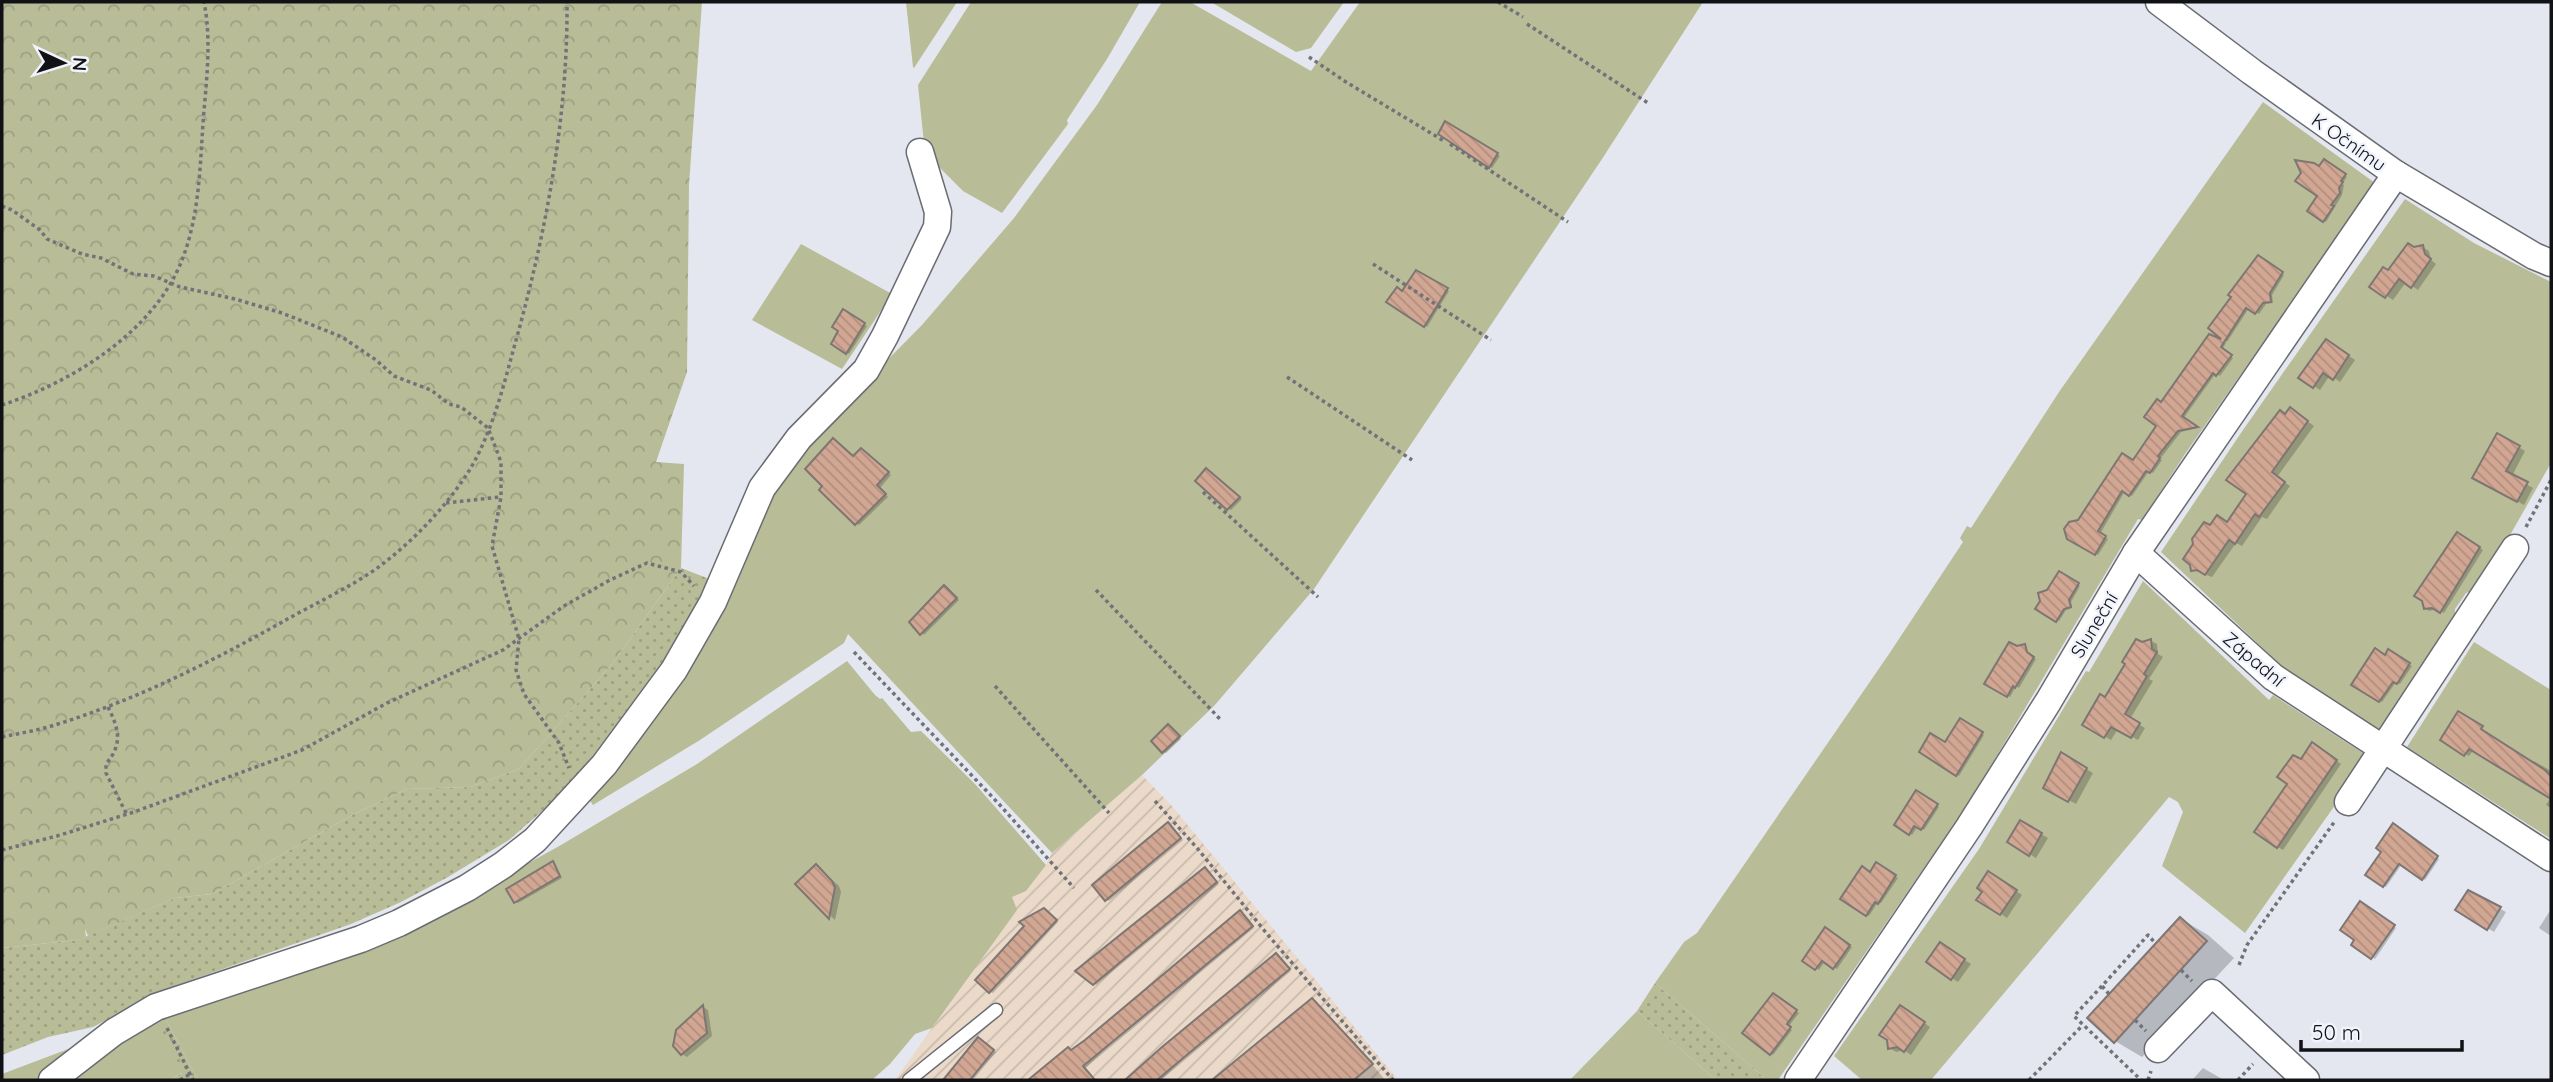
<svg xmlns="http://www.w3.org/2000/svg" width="2553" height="1082" font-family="Quicksand,sans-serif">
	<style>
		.industrial { fill: url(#industrial-furrows) }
		.grass { fill: url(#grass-dots) }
		.forest { fill: url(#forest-crowns) }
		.garden { fill: #b8bc97 }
		.shadow { fill: #0003 }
		.building { fill: url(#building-back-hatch); stroke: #7e7673; stroke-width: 2 }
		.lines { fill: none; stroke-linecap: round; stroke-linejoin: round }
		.lane-casing { stroke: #696c72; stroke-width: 15 }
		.street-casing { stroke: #696c72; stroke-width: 29 }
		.path { stroke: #717378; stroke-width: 3.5; stroke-dasharray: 3.5 3.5; stroke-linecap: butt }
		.lane { stroke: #fff; stroke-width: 12 }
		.street { stroke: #fff; stroke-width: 26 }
		.labels { text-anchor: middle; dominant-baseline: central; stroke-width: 5; stroke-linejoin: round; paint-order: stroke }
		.street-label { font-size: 19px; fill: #111215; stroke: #f1f4fc }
	</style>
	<defs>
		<pattern id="industrial-furrows" width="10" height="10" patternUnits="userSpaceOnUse" patternTransform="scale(1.75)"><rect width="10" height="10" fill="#ebdac9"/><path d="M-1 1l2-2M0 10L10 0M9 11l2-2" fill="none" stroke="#c8baac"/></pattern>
		<pattern id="grass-dots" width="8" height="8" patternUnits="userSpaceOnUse" patternTransform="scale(1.75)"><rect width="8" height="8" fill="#b8bc97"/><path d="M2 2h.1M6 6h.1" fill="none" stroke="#9da181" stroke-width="1.8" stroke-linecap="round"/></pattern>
		<pattern id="forest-crowns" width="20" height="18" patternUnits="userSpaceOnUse" patternTransform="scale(1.75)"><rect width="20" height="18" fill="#b8bc97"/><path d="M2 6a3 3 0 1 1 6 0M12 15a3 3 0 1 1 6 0" fill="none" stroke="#9da181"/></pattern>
		<pattern id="building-back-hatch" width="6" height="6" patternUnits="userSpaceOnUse" patternTransform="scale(1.75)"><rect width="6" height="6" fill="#d1a692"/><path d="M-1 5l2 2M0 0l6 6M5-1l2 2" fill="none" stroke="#b28e7d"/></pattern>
	</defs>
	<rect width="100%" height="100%" fill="#e4e7ef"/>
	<!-- industrial -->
	<polygon class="industrial" points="1142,775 1172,806 1398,1080 895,1080 1016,910 1012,897 1046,865 1052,853"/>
	<!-- grass -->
	<g class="grass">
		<polygon points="681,568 712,580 691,621 614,737 574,783 509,840 448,877 401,902 351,924 163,990 93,1027 48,1037 2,1055 2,948 78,940 175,898 212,894 354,814 407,789 470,787 519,769 612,664"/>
		<polygon points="1655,983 1767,1080 1716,1080 1637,1011"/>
		<polygon points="163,1014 198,1080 170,1080 182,1073 154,1016"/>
	</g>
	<!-- forest -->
	<polygon class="forest" points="2,2 702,2 689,185 687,372 656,462 684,464 681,568 612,664 519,769 470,787 407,789 354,814 212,894 175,898 88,936 85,929 86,937 78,940 2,948"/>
	<!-- garden -->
	<g class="garden">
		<polygon points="906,2 957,2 914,68 913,67"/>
		<polygon points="971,2 1140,2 1107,59 1067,120 1068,124 1002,213 963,191 925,153 918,85"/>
		<polygon points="1162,2 1190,2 1311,71 1360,2 1703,2 1602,159 1314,589 1214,706 1142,775 1052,853 848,634 844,643 700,740 593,805 587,796 775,480 821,427 922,325 1014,218 1097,105"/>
		<polygon points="1211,2 1344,2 1311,48 1296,52"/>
		<polygon points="2263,102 2375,183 2185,454 2142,520 2138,519 1968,804 1778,1080 1767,1080 1655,983 1684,942 1697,933 1889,654 1963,542 1960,538 1967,526 1971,528 2059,392"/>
		<polygon points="2405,199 2474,243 2551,282 2551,463 2505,544 2475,590 2466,593 2455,609 2455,620 2384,733 2288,672 2161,552 2243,430"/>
		<polygon points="801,244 892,294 842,369 752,320"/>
		<polygon points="2143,581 2269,700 2273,695 2369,757 2245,933 2162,866 2183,812 2178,802 2169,797 1931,1080 1862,1080 1834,1056 1979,849 2086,671 2089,672"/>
		<polygon points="2474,642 2551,690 2551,839 2407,747"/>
		<polygon points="847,661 875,695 880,699 882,698 911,732 921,731 975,784 1046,865 1026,891 1012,897 1017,910 932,1028 915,1034 890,1064 872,1080 198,1080 163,1014 433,916 561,845 697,764"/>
		<polygon points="1637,1011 1716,1080 1570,1080"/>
		<polygon points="154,1016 183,1072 170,1080 64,1080"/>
		<polygon points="71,1048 74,1053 40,1080 2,1080 2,1074"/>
	</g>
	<!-- shadow -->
	<g class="shadow">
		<polygon points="1446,124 1500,156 1492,168 1440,133"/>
		<polygon points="2325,162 2347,177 2342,184 2344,185 2342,195 2326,222 2309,210 2319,196"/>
		<polygon points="2422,247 2429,251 2431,260 2436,264 2418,290 2406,282 2393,300 2372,286 2415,249"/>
		<polygon points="2259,257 2284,275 2272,295 2273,303 2266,304 2259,314 2249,308 2227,342 2210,328"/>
		<polygon points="1417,272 1449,291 1427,327 1389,301 1403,293"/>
		<polygon points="843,312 867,326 849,354 833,343 841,331"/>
		<polygon points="2210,337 2226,343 2222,350 2233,358 2220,376 2216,373 2183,419 2197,428 2181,432 2160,459 2162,460 2153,473 2149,471 2132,496 2125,491 2100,534 2108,539 2098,555 2069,538 2079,521 2134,463 2158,425 2161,404"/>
		<polygon points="2333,345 2355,360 2340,382 2330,375 2320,390 2314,386"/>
		<polygon points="2296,413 2314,426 2277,477 2290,486 2267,519 2262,517 2242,546 2236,543 2212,577 2193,570 2210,527 2228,524 2249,494 2286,416"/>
		<polygon points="2498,435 2525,451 2512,476 2533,488 2524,505 2475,477"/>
		<polygon points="865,452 891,475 880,488 888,497 859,525 856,523 854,458"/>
		<polygon points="1209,471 1242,499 1231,510 1228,508"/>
		<polygon points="2457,534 2483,550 2444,613 2437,609 2429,611 2425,608"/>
		<polygon points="2059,574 2080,586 2071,602 2072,608 2066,610 2059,621 2038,609"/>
		<polygon points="947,589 959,600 924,635 911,622"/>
		<polygon points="2151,641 2157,644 2158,654 2163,657 2149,679 2153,681 2130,719 2145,728 2138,740 2118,729 2111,740 2084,724 2105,699 2141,644"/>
		<polygon points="2025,646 2029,656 2036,659 2019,688 2016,686 2010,697 1986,683 2016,648"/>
		<polygon points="2389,652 2412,666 2400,684 2396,682 2382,702 2354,684"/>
		<polygon points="2459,713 2532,764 2534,761 2551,771 2551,808 2546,805 2551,797 2474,749 2469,756 2442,739"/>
		<polygon points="1960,721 1984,735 1959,776 1921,752 1946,745"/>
		<polygon points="1171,728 1181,739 1166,753 1163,752"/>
		<polygon points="2318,747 2341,764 2283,850 2278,847 2290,783 2301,761"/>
		<polygon points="2062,755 2093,773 2076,804 2046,787"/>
		<polygon points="1917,792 1939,807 1924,830 1918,826 1912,835 1896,825"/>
		<polygon points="2020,822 2048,838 2036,858 2009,841"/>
		<polygon points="1171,826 1183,840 1109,901 1106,899"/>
		<polygon points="2409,837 2439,859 2425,880 2402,864 2386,887 2368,874"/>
		<polygon points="553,863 562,878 518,903 515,902"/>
		<polygon points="1877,865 1898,878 1881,903 1878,902 1869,916 1843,899 1871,874"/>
		<polygon points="816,866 839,886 841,892 835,920 797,884"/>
		<polygon points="1205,869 1219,884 1096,985 1094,983"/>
		<polygon points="1995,877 2022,895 2007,918 1979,899"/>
		<polygon points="2469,892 2506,912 2494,932 2458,910"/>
		<polygon points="2360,903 2396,928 2375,959 2353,944 2357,939"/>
		<polygon points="2551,909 2551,936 2539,928"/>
		<polygon points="1047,911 1058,922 993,993 990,992 977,980 1027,926"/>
		<polygon points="1243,914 1254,928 1085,1068 1095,1080 1031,1080 1068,1049 1072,1052"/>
		<polygon points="2181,919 2208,935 2234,958 2142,1057 2115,1041"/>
		<polygon points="1826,930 1852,947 1837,969 1825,961 1819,970 1804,960"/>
		<polygon points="1947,948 1971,964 1958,982 1952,978"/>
		<polygon points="1276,955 1291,971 1161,1080 1125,1080"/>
		<polygon points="1773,995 1799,1013 1788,1027 1792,1030 1773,1055 1771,1054"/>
		<polygon points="1312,1000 1347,1038 1351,1038 1385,1080 1363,1080 1361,1078 1359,1080 1214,1080"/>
		<polygon points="703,1007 708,1010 712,1036 687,1057 682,1054"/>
		<polygon points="1907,1011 1930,1027 1911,1055 1904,1050 1896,1052 1890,1048"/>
		<polygon points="979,1039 996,1052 973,1080 945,1080"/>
		<polygon points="2203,1068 2224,1080 2192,1080"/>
	</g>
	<!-- building -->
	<g class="building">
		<polygon points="1445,121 1498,153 1489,168 1438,134"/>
		<polygon points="2324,159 2346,174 2341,181 2343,182 2339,188 2340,193 2331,205 2334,206 2323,222 2307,211 2317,196 2295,181 2301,173 2295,160 2314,163 2319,166"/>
		<polygon points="2408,243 2414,247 2423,245 2425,254 2431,259 2411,288 2399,279 2385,298 2369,287 2383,267 2388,270"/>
		<polygon points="2258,255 2283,272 2270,293 2271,302 2263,303 2255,314 2246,308 2221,347 2232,355 2216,376 2213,373 2182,416 2198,427 2178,431 2158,456 2160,458 2150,473 2146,471 2129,496 2122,491 2098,531 2106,536 2095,555 2067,539 2064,529 2069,522 2078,520 2122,453 2133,460 2156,426 2144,417 2157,399 2161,402 2209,334 2221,339 2208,328 2231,297 2228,295"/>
		<polygon points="1416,270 1448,288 1424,327 1386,302 1397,287 1402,291"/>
		<polygon points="843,309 865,323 846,354 831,344 838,331 832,327"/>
		<polygon points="2326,339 2349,355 2333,380 2323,373 2313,388 2298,378"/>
		<polygon points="2290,407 2308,421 2272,472 2285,482 2259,517 2255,514 2235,544 2229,540 2205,575 2197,570 2191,571 2190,565 2183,559 2193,544 2192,539 2204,522 2210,525 2217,515 2227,522 2246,494 2226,480 2280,410 2285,414"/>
		<polygon points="2497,433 2520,446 2506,471 2528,482 2517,502 2472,478"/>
		<polygon points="833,438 853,456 861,448 889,472 877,485 886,494 855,525 819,490 822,486 805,469"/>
		<polygon points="1206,468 1240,497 1227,510 1195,481"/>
		<polygon points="2457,532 2480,547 2440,613 2432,608 2424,609 2422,601 2414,596"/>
		<polygon points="2059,571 2079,583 2069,600 2071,607 2064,609 2056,622 2035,609 2040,601 2038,593 2047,590"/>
		<polygon points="944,585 957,598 920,635 909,622"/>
		<polygon points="2136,639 2142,642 2151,639 2152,649 2157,652 2144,674 2147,676 2125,714 2140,723 2131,738 2111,727 2104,738 2082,725 2100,694 2105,697 2125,664 2122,662"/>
		<polygon points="2009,642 2017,646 2025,644 2027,652 2034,657 2015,688 2013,686 2007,697 1984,684"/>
		<polygon points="2375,648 2385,655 2388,649 2410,663 2397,684 2393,682 2379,702 2351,685"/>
		<polygon points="2458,711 2483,726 2481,729 2545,770 2551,776 2551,799 2469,749 2464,756 2440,740"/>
		<polygon points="1960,718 1983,732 1956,776 1919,752 1930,733 1945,742"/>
		<polygon points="1168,724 1180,736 1162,753 1151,741"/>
		<polygon points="2312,742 2337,760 2277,848 2254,832 2287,784 2277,777 2293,755 2301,759"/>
		<polygon points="2061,752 2087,768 2068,802 2043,788"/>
		<polygon points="1916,790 1938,804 1921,830 1914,826 1909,835 1894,825"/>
		<polygon points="2020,820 2042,833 2029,856 2007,842"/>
		<polygon points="1168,822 1181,838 1105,901 1092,885"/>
		<polygon points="2393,823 2438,856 2422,880 2399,864 2383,887 2365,875 2381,852 2376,848"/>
		<polygon points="553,861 560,876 514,903 506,889"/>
		<polygon points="1876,862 1896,875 1878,904 1875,902 1866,916 1840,899 1862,866 1870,872"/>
		<polygon points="816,864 832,881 835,887 829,919 795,884"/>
		<polygon points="1205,867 1217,882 1100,979 1093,985 1075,971"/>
		<polygon points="1988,871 2017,890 2000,915 1976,900 1982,892 1977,888"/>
		<polygon points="2468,890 2501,907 2487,930 2455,910"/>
		<polygon points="2360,901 2395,925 2371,959 2351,945 2354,940 2340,930"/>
		<polygon points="1044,908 1057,920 989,993 975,980 1024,926 1019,922"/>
		<polygon points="1240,910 1253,926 1083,1066 1095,1080 1028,1080 1068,1047 1071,1050 1085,1040"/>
		<polygon points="2180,917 2207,941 2114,1043 2087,1018"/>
		<polygon points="1825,927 1850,945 1833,969 1822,961 1815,970 1802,961"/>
		<polygon points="1940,942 1965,959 1951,980 1926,962"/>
		<polygon points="1276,953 1290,969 1274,982 1157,1080 1125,1080 1162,1047"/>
		<polygon points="1773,993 1797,1010 1787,1024 1791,1027 1770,1055 1742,1033"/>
		<polygon points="1312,998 1373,1064 1354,1080 1212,1080"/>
		<polygon points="703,1005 707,1033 681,1055 673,1046 676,1030"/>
		<polygon points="1900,1005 1925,1022 1904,1052 1897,1047 1888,1049 1887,1040 1879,1035"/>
		<polygon points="978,1037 994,1050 970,1080 943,1080"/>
	</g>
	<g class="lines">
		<defs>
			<polyline id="lane" points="909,1080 996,1010"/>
			<g id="street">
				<polyline points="2159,2 2252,72 2396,174 2534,256 2551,263"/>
				<polyline points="2136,553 2273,677 2551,858"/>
				<polyline points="2348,802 2515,548"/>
				<polyline points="2158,1049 2212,993 2306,1080"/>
				<polyline points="52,1080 114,1032 156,1007 361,939 399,923 467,888 503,865 535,840 604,765 674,670 713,602 762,488 799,438 866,370 885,336 937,227 938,212 920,152"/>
				<polyline points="1798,1080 1969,827 2048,702 2136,553 2396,174"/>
			</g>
		</defs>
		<!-- lane casing -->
		<use href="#lane" class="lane-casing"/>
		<!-- street casing -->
		<use href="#street" class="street-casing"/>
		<!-- path -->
		<g class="path">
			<polyline points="1498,2 1523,17"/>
			<polyline points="1527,24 1648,103"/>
			<polyline points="1309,57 1346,82 1444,141"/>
			<polyline points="1450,144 1568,222"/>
			<polyline points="2,206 12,210 40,230 47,239 82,254 101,258 133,274 154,276 180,287 235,299 282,313 342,337 376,360 394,376 431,390 449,404 461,407 488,428 501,462 501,497 492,546 519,639 516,670 524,694 559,743 569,768"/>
			<polyline points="1373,264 1491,340"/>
			<polyline points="1287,377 1412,460"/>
			<path d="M2 405C72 382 154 332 182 260 199 217 200 169 203 123 206 83 212 42 204 2"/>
			<polyline points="1203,492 1318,597"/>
			<polyline points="446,503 500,497"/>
			<polyline points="2526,527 2551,480"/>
			<polyline points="1096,590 1220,719"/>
			<polyline points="854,652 999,804 1074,888"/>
			<polyline points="995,686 1109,813"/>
			<path d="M108 707C119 729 123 744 106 764V773L127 815"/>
			<path d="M2 737C21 733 40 730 58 724 138 699 211 662 284 621 314 604 353 586 380 566 413 541 444 509 467 474 490 438 502 392 513 351 545 238 568 119 567 2"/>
			<polyline points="1155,801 1197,848 1268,935 1393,1080"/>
			<polyline points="2,850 57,836 134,812 302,750 387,703 503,650 564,606 610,580 647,563 681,572 694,586"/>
			<polyline points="2239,965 2247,945 2335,821"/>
			<polyline points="2181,970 2192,981"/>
			<polyline points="2102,986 2074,1016 2141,1080"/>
			<polyline points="2109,994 2102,986 2148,935 2156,944"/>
			<polyline points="2135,1020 2146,1031"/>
			<polyline points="167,1028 193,1080"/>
			<polyline points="180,1080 190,1074"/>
			<polyline points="2029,1080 2083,1025"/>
			<polyline points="2148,1080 2151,1071"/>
			<polyline points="2238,1080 2253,1064"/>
		</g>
		<!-- lane -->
		<use href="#lane" class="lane"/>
		<!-- street -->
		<use href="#street" class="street"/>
	</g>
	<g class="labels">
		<!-- street labels -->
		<g class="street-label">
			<text transform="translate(2349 142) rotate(35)">K Očnímu</text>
			<text transform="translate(2094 625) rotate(-59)">Sluneční</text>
			<text transform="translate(2254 659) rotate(40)">Západní</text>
		</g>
	</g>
	<!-- border -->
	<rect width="2553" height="1082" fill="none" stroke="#111215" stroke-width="7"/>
	<!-- north arrow -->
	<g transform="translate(63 63) rotate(94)" stroke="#f1f4fc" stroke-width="5" paint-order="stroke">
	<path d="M0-5L12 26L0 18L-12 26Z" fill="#111215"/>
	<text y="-10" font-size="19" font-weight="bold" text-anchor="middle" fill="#111215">N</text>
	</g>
	<!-- scale -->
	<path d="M2301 1040v10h161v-10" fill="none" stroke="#111215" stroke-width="3.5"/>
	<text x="2312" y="1040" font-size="21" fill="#111215" stroke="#f1f4fc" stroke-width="5" paint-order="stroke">50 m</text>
</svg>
